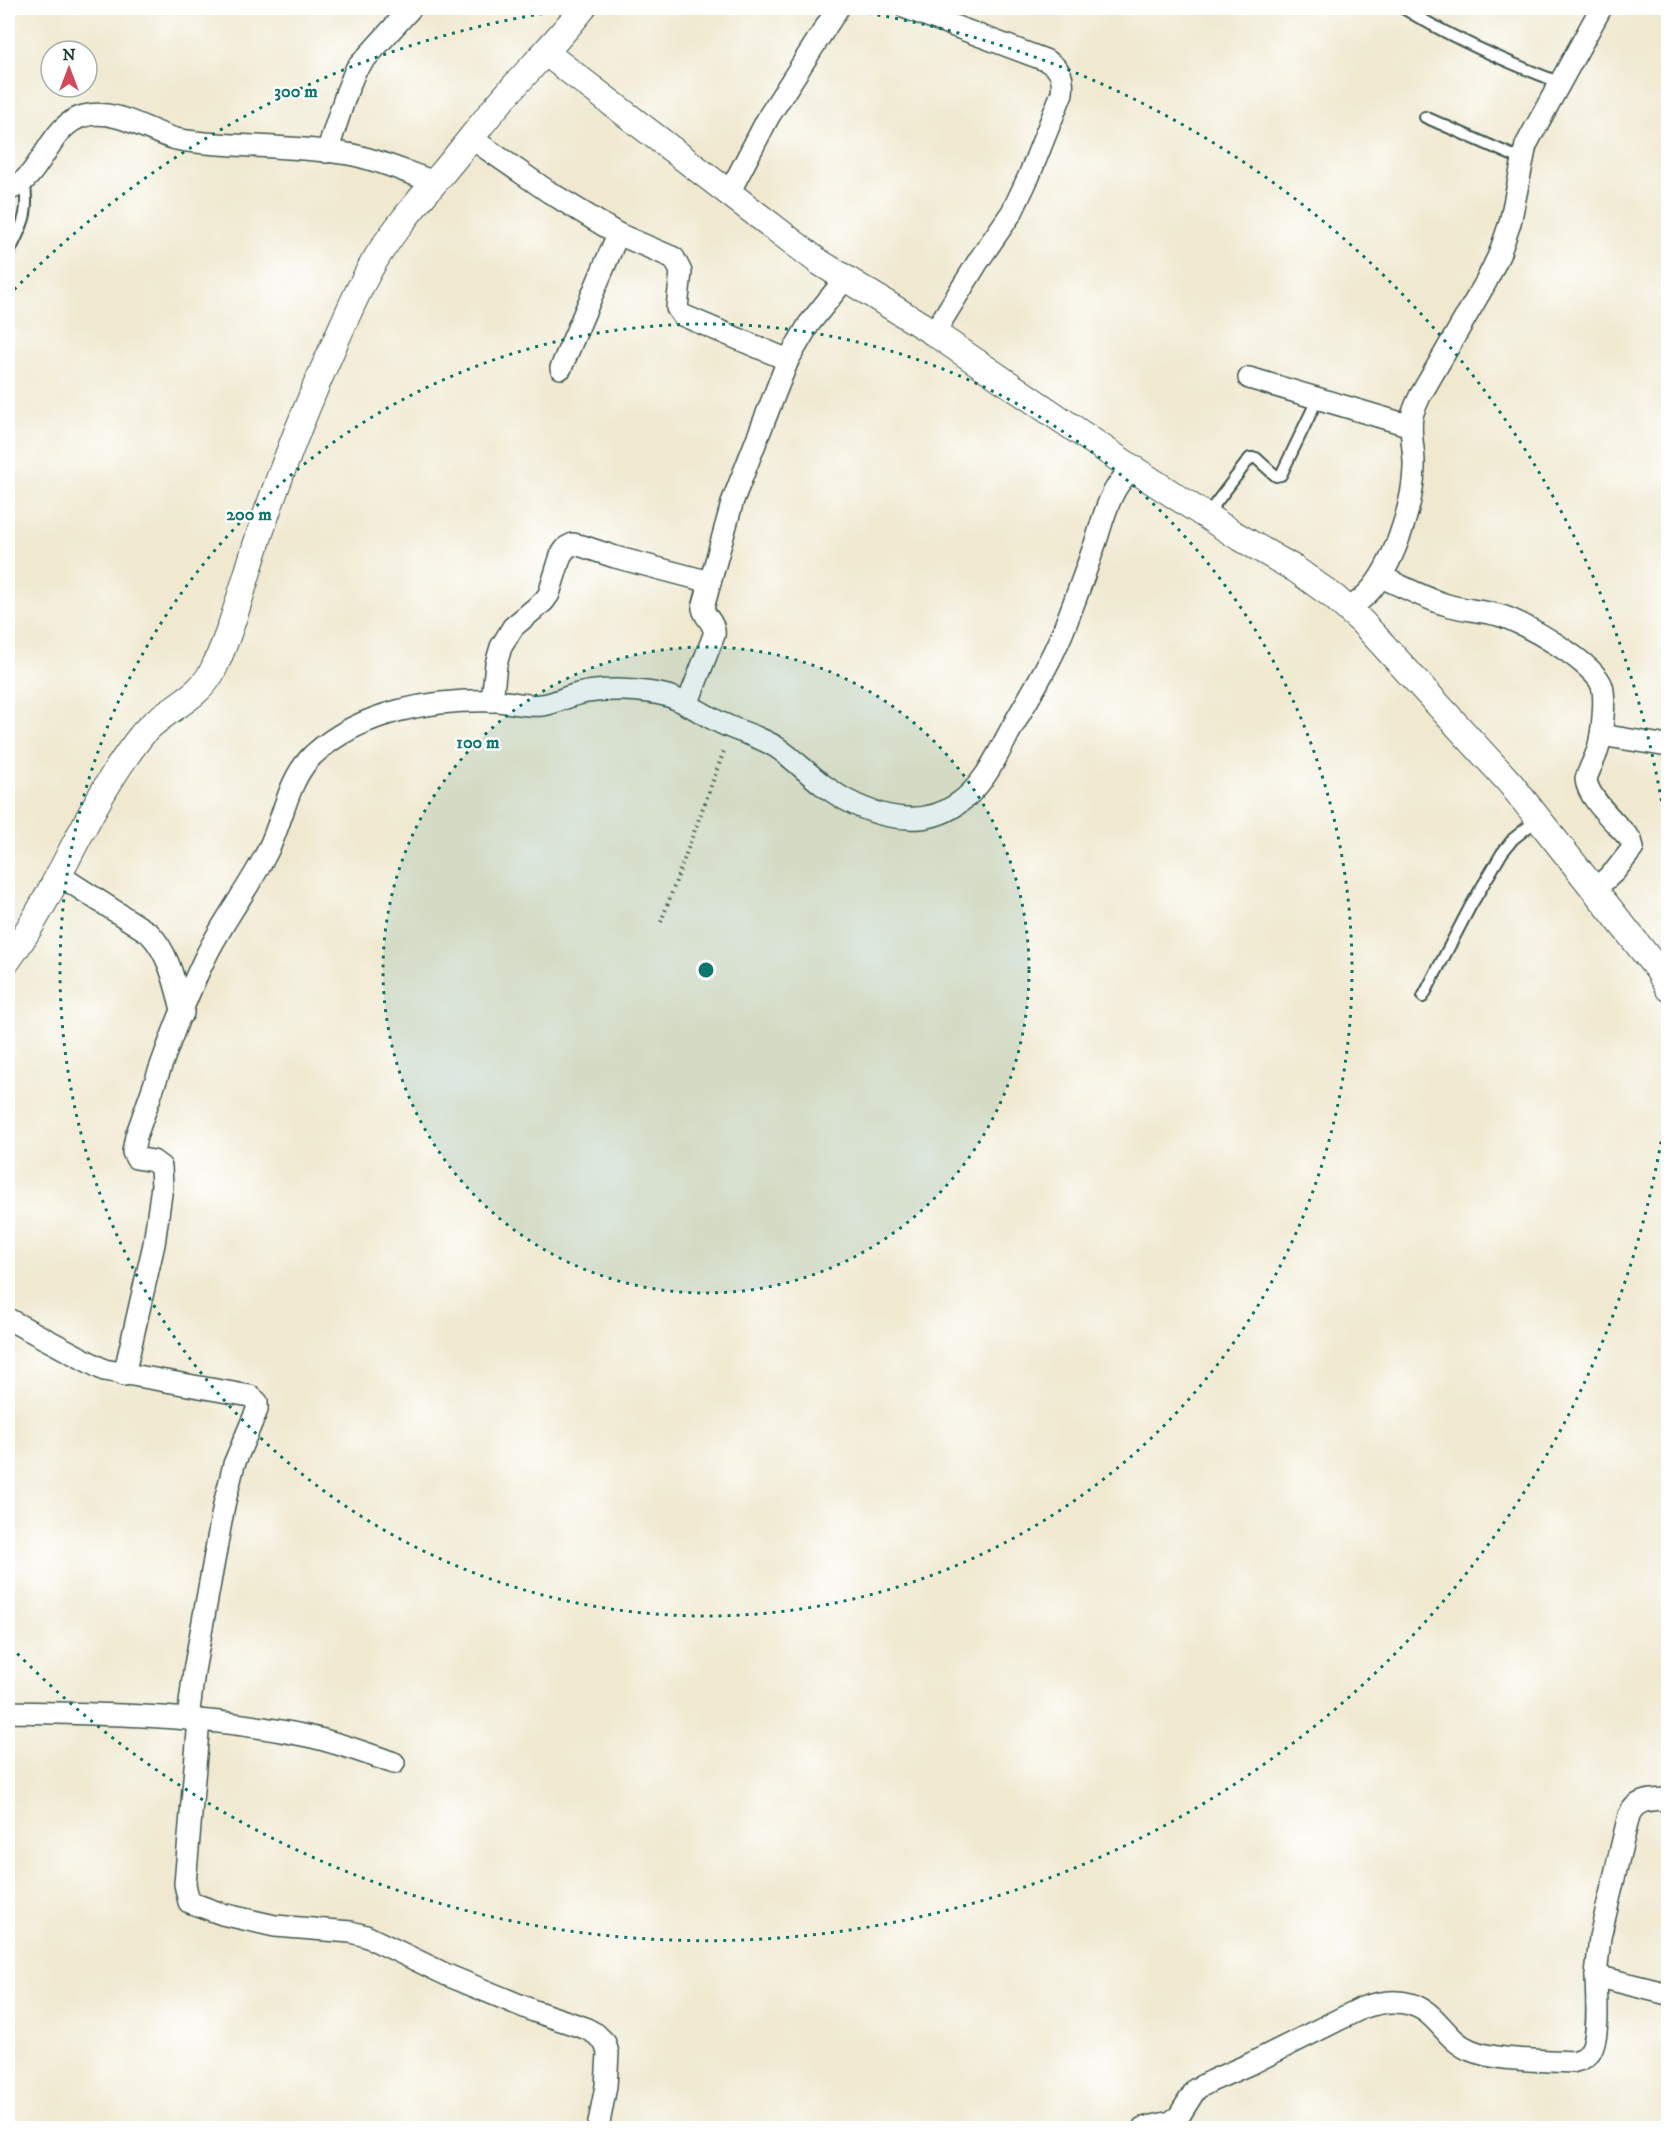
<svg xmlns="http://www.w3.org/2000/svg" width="1676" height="2136" font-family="'IM FELL DW Pica',serif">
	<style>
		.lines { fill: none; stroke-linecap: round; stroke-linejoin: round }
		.service-casing { stroke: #3e574b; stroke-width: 14 }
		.minor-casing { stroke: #3e574b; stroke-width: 24 }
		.tertiary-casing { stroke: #3e574b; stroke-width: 28 }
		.path { stroke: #3e574b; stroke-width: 4; stroke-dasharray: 1.5 4.5; stroke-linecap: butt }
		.service { stroke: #fff; stroke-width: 10 }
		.minor { stroke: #fff; stroke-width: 21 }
		.tertiary { stroke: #fff; stroke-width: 26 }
		.ring { fill: none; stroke: #0f766e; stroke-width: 3; stroke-dasharray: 3 6 }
		.centre { fill: #0f766e; stroke: #fff; stroke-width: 3 }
		.ring-label { font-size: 18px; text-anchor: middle; font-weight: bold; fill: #0f766e; stroke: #fff; stroke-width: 4.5; stroke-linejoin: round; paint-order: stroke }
	</style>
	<rect width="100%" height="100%" fill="#fff"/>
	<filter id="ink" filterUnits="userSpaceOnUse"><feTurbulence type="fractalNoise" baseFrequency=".0167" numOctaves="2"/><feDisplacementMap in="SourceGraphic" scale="12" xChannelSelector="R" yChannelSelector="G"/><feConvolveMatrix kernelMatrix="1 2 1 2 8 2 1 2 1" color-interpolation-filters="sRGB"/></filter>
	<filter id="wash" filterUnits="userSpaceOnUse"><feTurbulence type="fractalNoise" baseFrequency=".008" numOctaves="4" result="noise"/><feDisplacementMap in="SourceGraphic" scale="24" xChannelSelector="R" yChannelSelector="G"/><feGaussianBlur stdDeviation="1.35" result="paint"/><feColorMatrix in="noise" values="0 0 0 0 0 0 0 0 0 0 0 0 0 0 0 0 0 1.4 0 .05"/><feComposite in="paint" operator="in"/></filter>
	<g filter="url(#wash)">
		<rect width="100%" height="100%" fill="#f0e9d0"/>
	</g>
	<g filter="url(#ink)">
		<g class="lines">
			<defs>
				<g id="service">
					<path d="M1403 8C1453 39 1506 62 1561 83"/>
					<polyline points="1425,117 1523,160"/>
					<path d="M8 255C23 223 30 216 24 179"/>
					<polyline points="1206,516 1250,458 1256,458 1276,476 1281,475 1318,398"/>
					<polyline points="1423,997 1470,907 1502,853 1513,839 1538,819"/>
				</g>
				<g id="minor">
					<path d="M906 8 1045 60C1060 68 1064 76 1062 93L1029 176 1012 212 979 260 934 333"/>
					<polyline points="471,138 549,192 618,234 674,258 681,272 677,308 682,315 788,360"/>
					<polyline points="327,152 347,91 356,69 411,8"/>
					<path d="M8 190C43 178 48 125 84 116 117 108 146 131 176 139 195 143 216 144 235 145 272 147 311 148 348 154 378 159 407 173 435 182"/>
					<polyline points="729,193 769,116 838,8"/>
					<polyline points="561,368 618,234"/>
					<polyline points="1249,378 1411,426"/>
					<path d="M1381 577C1402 586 1422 597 1444 604 1461 610 1480 610 1498 615 1520 620 1595 663 1602 686 1606 700 1602 734 1598 749 1595 759 1589 769 1586 779 1587 798 1618 825 1631 840L1633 848 1615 871 1595 889"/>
					<path d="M1348 609C1354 605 1361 600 1366 595 1393 569 1413 505 1414 468 1415 451 1409 434 1412 417 1413 410 1417 403 1420 396L1486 282 1499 255 1510 223 1526 145 1601 8"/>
					<polyline points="492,701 496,664 501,647 513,627 544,601 549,594 561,555 567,547 573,544 582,546 615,557 710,582"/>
					<path d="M687 705 714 635C716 623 705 619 703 608L733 500 788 360 809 324 845 279"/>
					<polyline points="1601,735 1668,746"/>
					<path d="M59 875 149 933C170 954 175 985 183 1013"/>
					<polyline points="8,1319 104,1370 250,1396 257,1402 257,1410 234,1464 224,1505 194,1671 188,1719"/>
					<path d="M124 1375 154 1244 162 1186 161 1167 153 1161 136 1158 133 1152 136 1136C157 1078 177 1016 204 960 221 924 246 892 265 856 283 824 286 781 313 755 362 710 434 699 497 701 512 702 527 707 542 705 554 704 565 697 578 694 602 688 643 689 668 696 685 701 704 715 721 723 739 732 759 736 776 747 793 758 807 773 823 785 859 812 915 833 956 805 982 788 995 760 1009 733 1028 698 1051 663 1065 626 1076 598 1086 570 1096 541 1102 523 1107 501 1118 485 1122 479 1128 473 1132 468"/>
					<path d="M8 1712C108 1714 208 1715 307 1736 337 1742 365 1753 394 1763"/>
					<polyline points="199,1720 185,1884 189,1902 222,1914 275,1926 351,1932 366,1936 447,1975 534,2011 585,2028 596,2034 605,2043 608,2053 606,2086 598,2128"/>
					<path d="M1596 1976 1600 1937 1629 1815C1637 1798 1652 1800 1668 1799"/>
					<path d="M1143 2128 1171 2122 1179 2116 1196 2089 1211 2081 1252 2063 1362 2008C1382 2001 1406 1998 1425 2011 1441 2022 1450 2042 1470 2050 1495 2061 1543 2060 1572 2062 1578 2060 1585 2059 1589 2053 1601 2038 1596 1995 1596 1976L1668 1994"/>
				</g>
				<g id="tertiary">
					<polyline points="546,53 819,262 934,333 1132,468 1234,534 1295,569 1334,597 1362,622 1510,783 1658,970 1668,988"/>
					<path d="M8 960C59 890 86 805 141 736 162 709 199 701 214 668 234 625 245 578 260 533 282 467 308 402 337 338 349 311 361 282 377 257 395 228 418 202 440 176 457 156 473 135 490 114 520 78 554 45 583 8"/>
				</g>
			</defs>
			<!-- service casing -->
			<use href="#service" class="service-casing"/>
			<!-- minor casing -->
			<use href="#minor" class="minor-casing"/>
			<!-- tertiary casing -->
			<use href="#tertiary" class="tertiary-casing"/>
			<!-- path -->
			<polyline class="path" points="661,922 725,748"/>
			<!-- service -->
			<use href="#service" class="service"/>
			<!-- minor -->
			<use href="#minor" class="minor"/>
			<!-- tertiary -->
			<use href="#tertiary" class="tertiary"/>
		</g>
	</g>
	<!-- distance rings -->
	<circle cx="706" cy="970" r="323" fill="#0f766e" fill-opacity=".12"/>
	<g class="ring">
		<circle cx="706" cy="970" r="323"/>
		<circle cx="706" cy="970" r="646"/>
		<path d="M1668 1097A970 970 0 0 1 8 1644M8 296A970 970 0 0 1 579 8M833 8A970 970 0 0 1 1668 843"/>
	</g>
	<circle cx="706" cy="970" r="9" class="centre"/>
	<g class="ring-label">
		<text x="296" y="97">300 m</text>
		<text x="249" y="520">200 m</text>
		<text x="478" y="748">100 m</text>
	</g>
	<!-- margin -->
	<rect width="1676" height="2136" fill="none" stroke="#fff" stroke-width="30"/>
	<!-- north arrow -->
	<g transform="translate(69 69)"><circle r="28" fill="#ffffff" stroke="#a5b1ae" stroke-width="1.5"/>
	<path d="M0-4.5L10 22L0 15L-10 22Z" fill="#d1495b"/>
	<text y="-9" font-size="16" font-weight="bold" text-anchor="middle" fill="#1f3d34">N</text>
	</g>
</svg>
